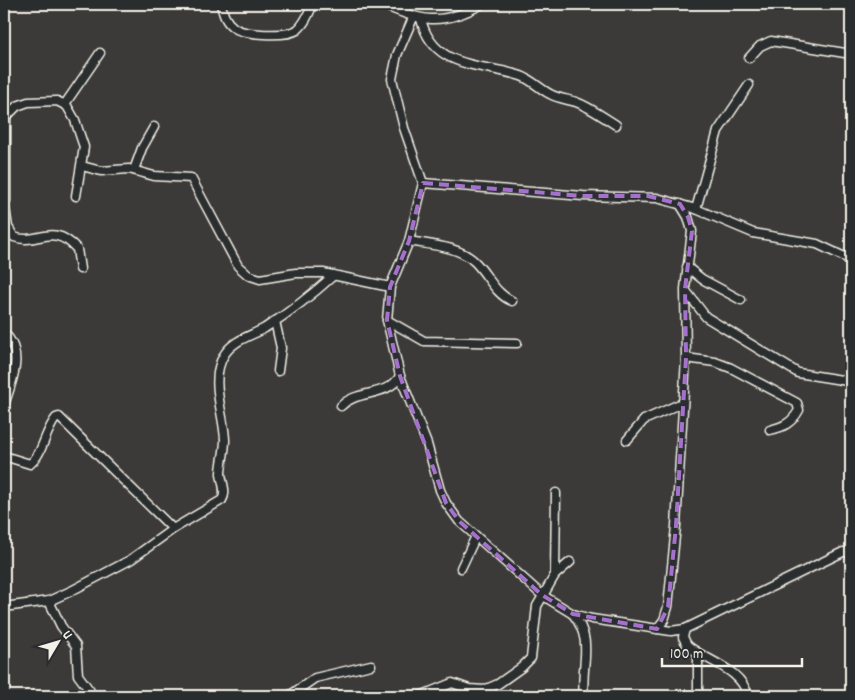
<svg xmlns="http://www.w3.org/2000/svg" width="855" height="700" font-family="Dekko,sans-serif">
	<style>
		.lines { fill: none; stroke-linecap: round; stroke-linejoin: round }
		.street-casing { stroke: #f4f1e8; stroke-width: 11 }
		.street { stroke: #2a2d2e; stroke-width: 8 }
		.marked { fill: none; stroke: #a571cd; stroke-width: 4; stroke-dasharray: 10 6; stroke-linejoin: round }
	</style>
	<rect width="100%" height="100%" fill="#3c3a38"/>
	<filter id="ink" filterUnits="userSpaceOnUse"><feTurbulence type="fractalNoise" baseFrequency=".02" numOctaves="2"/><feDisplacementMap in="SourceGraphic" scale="10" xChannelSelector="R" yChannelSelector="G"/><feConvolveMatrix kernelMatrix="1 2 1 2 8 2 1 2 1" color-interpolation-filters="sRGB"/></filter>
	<g filter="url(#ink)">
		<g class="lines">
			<defs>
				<g id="street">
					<path d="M221 4C223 13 225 21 233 27 243 35 286 37 297 30 305 24 309 13 313 4"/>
					<path d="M381 4C421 21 441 27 482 4"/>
					<path d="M421 19C433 70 482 63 521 76 532 80 540 89 550 94 559 99 567 99 576 102 590 107 603 117 616 125"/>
					<polyline points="749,58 760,46 771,41 851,54"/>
					<polyline points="65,104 100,53"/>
					<polyline points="82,166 101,171 129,169 154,176 191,178 238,266 248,275 260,279 296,273 323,273 390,287 409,241 423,183 404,128 392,79 397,55 413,18"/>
					<polyline points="134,170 142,148 154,127"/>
					<polyline points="423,183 583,196 657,198 696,209 753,233 817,244 851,260"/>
					<path d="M4 201 8 227 14 237C37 246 52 221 77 249L80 269"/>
					<polyline points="6,201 6,117 17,106 28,102 57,101 67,106 75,120 84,147 76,196"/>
					<polyline points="696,209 718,131 749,85"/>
					<path d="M409 241C430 245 459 246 475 262 488 275 495 294 512 301"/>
					<polyline points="687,267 702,279 741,300"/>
					<polyline points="390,287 387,320 400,376 427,444 440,490 446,503 459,521 542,595 573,614 592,619 671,631 685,629 843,552 851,552"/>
					<polyline points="686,291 706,317 798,373 848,381"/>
					<polyline points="387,320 424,341 517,343"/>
					<polyline points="275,321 281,348 278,371"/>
					<path d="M4 333C25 352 12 382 4 405"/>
					<path d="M686 358 715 362 731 368 797 403 799 410C792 423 783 427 770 430"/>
					<path d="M341 406C357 389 387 398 400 376"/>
					<polyline points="627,440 644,420 682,403"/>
					<path d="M4 456 30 464C43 454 45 431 56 418L59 417 173 529"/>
					<polyline points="461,568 476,536"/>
					<polyline points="555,575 570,562"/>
					<polyline points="49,601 61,626 76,646 78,675 90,691"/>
					<path d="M4 607 49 601 71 591 130 560 173 529 222 500C227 492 222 483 221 474 221 463 225 452 225 440 224 413 209 380 224 355 233 340 251 336 265 328 290 312 312 295 334 275"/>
					<path d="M573 614C595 642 580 664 584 696"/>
					<polyline points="657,629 664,620 668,607 676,526 686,358 685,289 692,231 688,217 680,204"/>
					<path d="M685 629 683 637 687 645C707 662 741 668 748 696"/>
					<polyline points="698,654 698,696"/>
					<polyline points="289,696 315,678 371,665"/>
					<polyline points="420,696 452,683 469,689 484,690 498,684 522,667 531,658 537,606 555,575 556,493"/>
				</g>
			</defs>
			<!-- street casing -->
			<use href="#street" class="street-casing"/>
			<!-- street -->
			<use href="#street" class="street"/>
		</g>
	</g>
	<!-- marked area -->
	<path class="marked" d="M423 183 583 196H648L680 204 688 217 692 231 685 289 686 358 676 526 668 607 657 629 573 614 542 595 459 521 446 503 400 376 387 320 390 287 409 241Z"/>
	<!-- margin -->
	<rect width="855" height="700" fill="none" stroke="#2a2d2e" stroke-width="20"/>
	<rect x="10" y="10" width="835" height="680" fill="none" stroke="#f4f1e8" stroke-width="2" filter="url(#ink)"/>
	<!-- north arrow -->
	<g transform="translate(58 642) rotate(52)" stroke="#2a2d2e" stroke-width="4" paint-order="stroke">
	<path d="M0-4L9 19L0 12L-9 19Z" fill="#f4f1e8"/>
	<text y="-8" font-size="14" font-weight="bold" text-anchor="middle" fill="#f4f1e8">U</text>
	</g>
	<!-- scale -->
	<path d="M662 658v8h140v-8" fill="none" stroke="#f4f1e8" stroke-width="2.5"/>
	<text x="670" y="658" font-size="15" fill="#f4f1e8" stroke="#2a2d2e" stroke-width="4" paint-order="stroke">100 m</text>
</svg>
